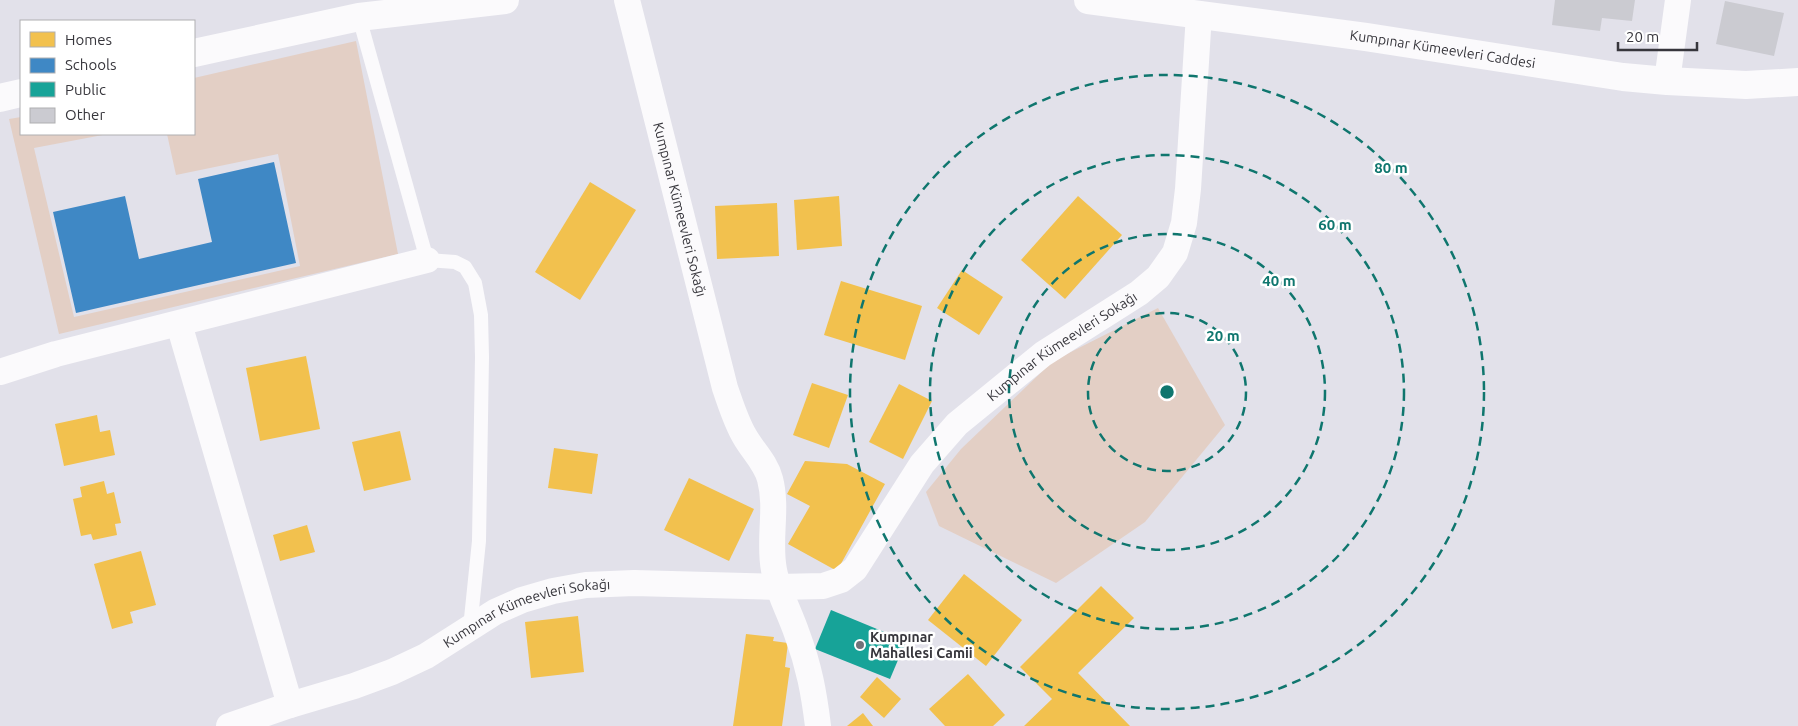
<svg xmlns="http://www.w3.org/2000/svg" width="1798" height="726" font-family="Ubuntu,sans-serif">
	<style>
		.green { fill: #e3cfc5 }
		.homes { fill: #f2c14e }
		.schools { fill: #3f88c5 }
		.public { fill: #17a398 }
		.building { fill: #cbcbd1 }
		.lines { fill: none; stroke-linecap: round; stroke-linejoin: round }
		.lane { stroke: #fbfafc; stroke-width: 14 }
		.street { stroke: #fbfafc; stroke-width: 26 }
		.secondary { stroke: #fbfafc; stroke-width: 28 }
		.ring { fill: none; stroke: #0f766e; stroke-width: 2.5; stroke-dasharray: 9 6 }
		.poi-dot { fill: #737279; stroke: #fff; stroke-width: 2 }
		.labels { text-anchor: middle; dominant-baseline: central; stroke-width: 5; stroke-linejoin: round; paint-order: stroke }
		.street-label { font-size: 14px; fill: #37363c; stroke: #fff }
		.poi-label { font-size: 14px; font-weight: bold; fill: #37363c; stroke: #fff; text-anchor: start }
		.centre { fill: #0f766e; stroke: #fff; stroke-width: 2.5 }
		.ring-label { font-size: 15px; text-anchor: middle; font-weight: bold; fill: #0f766e; stroke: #fff; stroke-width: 5; stroke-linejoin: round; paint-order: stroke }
	</style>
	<rect width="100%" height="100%" fill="#e2e1ea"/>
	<!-- green -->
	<g class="green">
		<polygon points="356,41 398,254 59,334 9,119 21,117 21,134 108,134 34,148 74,317 300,266 278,154 176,175 167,134 194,134 194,78"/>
		<polygon points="1158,308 1225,425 1145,522 1056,583 939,526 926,492 961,449 1053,361"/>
	</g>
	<!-- homes -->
	<g class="homes">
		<polygon points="590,182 636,210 580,300 535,272"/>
		<polygon points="839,196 842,246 797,250 794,200"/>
		<polygon points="1078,196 1122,235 1065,299 1021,260"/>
		<polygon points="777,203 779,256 717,259 715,206"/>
		<polygon points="962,270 1003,297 979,335 937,308"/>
		<polygon points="841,281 922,306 905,360 824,335"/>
		<polygon points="306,356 320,429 260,441 246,368"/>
		<polygon points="812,383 848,395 829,448 793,435"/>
		<polygon points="899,384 932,401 903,459 869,442"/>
		<polygon points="97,415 100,432 110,430 115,455 64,466 55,424"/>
		<polygon points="400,431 411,480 364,491 352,442"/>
		<polygon points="554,448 598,454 592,494 548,488"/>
		<polygon points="805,461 847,464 885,484 837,571 788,544 810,506 787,494"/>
		<polygon points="689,478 754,509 729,561 664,530"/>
		<polygon points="104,481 107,494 114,492 121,523 115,524 117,535 93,540 91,534 81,536 73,499 82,497 80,487"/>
		<polygon points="307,525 315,552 280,561 273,535"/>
		<polygon points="141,551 156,605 130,612 133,623 112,629 94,564"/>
		<polygon points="964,574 1022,620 986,666 928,620"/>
		<polygon points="1101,586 1134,618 1078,673 1130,726 1024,726 1052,699 1020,667"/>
		<polygon points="578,616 584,672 531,678 525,622"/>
		<polygon points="746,634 774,637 773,641 788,643 785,667 790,668 782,726 733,726"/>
		<polygon points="968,674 1005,715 993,726 945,726 929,709"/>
		<polygon points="877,677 901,699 884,718 860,697"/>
		<polygon points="863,713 873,726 847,726"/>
	</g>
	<!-- schools -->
	<polygon class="schools" points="274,162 296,263 76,313 53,212 125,196 139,259 212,242 198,179"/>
	<!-- public -->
	<polygon class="public" points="831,610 906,641 890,679 815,649"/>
	<!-- building -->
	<g class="building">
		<polygon points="1555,0 1635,0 1632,21 1602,18 1600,31 1552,25"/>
		<polygon points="1725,1 1784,13 1774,56 1716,44"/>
	</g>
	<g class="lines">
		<!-- lane -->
		<polyline class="lane" points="359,17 427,260 455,262 465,267 475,283 481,315 482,357 479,541 470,628"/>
		<!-- street -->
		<g class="street">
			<path id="s1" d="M627 0 725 388C731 405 736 422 745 437 753 451 766 463 770 479 778 509 768 540 774 570 778 592 790 613 797 634 809 666 814 693 818 726"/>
			<polyline points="1667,81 1678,0"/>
			<polyline points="179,324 290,705"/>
			<polyline points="0,372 56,354 427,260"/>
			<path id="s2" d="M229 726 290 705 354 686 392 672 426 656 495 612 522 600 553 591 586 585 634 583 778 587 823 586 841 580 855 569 922 464 957 424 1043 354 1139 293 1158 277 1175 253 1184 223 1188 189 1199 14"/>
		</g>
		<!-- secondary -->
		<g class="secondary">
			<path id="s3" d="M1088 0 1366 37 1623 77 1667 81 1746 85 1798 82"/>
			<polyline points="194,53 359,17 505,0"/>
			<polyline points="0,98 21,93"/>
		</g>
	</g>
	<!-- distance rings -->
	<g class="ring">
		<circle cx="1167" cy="392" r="79"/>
		<circle cx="1167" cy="392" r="158"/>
		<circle cx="1167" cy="392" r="237"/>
		<circle cx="1167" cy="392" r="317"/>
	</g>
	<!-- markers -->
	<circle class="poi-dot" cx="860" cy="645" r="5"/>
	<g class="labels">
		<!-- street labels -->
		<g class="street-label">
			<text stroke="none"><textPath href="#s3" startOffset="358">Kumpınar Kümeevleri Caddesi</textPath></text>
			<text stroke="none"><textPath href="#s1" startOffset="216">Kumpınar Kümeevleri Sokağı</textPath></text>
			<text stroke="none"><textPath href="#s2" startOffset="969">Kumpınar Kümeevleri Sokağı</textPath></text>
			<text stroke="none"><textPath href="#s2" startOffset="321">Kumpınar Kümeevleri Sokağı</textPath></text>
		</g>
		<!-- poi labels -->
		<g class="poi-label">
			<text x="870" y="637">Kumpınar<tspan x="870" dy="16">Mahallesi Camii</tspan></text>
		</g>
	</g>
	<circle cx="1167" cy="392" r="8" class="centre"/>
	<g class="ring-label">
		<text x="1391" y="173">80 m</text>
		<text x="1335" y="230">60 m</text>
		<text x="1279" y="286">40 m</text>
		<text x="1223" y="341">20 m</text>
	</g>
	<!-- legend -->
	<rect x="20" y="20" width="175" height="115" fill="#ffffff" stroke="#afafb1"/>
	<rect x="30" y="32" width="25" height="15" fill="#f2c14e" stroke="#afafb1"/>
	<text x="65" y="45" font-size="15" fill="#37363c">Homes</text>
	<rect x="30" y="58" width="25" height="15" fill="#3f88c5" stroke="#afafb1"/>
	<text x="65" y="70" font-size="15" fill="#37363c">Schools</text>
	<rect x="30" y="82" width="25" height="15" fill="#17a398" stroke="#afafb1"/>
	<text x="65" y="95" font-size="15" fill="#37363c">Public</text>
	<rect x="30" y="108" width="25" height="15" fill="#cbcbd1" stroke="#afafb1"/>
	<text x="65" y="120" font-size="15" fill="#37363c">Other</text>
	<!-- scale -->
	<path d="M1618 42v8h79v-8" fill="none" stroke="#37363c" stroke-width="2.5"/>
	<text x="1626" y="42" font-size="15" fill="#37363c" stroke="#ffffff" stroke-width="4" paint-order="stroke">20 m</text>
</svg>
